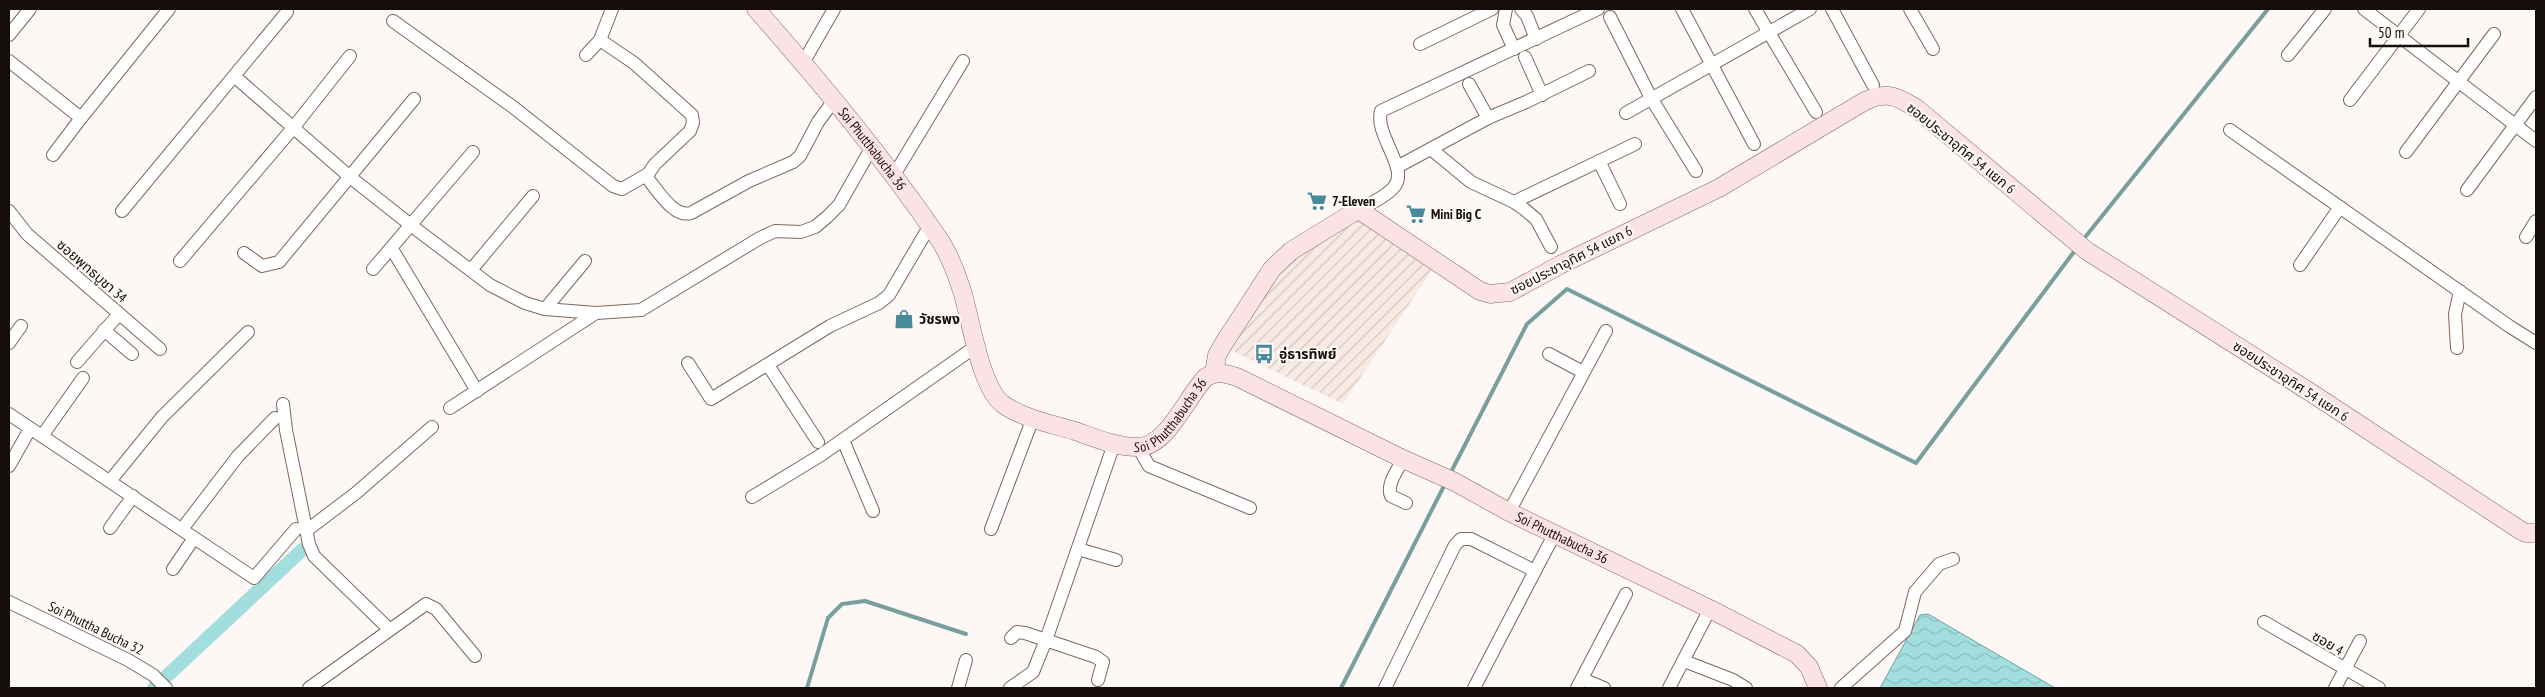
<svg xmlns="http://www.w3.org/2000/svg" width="2545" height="697" font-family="'PT Sans Narrow','Noto Sans Thai',sans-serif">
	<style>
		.industrial { fill: url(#industrial-furrows) }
		.water { fill: url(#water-waves); stroke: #789f9e }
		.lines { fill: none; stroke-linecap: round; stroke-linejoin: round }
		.stream { stroke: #789f9e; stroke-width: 4 }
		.canal { stroke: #a3dede; stroke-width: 14 }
		.street-casing { stroke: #7e685c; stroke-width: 14 }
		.secondary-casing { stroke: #7e685c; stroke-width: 19 }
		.street { stroke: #fff; stroke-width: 12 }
		.secondary { stroke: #fbe3e5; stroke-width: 18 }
		.labels { text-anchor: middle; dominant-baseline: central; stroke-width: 4.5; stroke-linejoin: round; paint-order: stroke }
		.street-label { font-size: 14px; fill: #150d09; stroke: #fdf8f5 }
		.poi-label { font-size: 14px; font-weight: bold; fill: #150d09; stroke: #fdf8f5; text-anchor: start }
	</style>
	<defs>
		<pattern id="industrial-furrows" width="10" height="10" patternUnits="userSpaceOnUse" patternTransform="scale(1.25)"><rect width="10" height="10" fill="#f7eae3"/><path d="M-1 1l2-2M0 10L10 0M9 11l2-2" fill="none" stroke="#d3c8c1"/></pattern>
		<pattern id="water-waves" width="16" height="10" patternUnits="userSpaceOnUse" patternTransform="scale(1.25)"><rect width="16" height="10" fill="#a3dede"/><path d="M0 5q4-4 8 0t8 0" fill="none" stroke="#8bbdbd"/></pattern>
	</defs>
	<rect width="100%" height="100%" fill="#fdf8f5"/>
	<!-- industrial -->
	<polygon class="industrial" points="1358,218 1434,267 1343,404 1226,348 1291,261"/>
	<!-- water -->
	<polygon class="water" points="1928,614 2055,688 1880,688 1920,615"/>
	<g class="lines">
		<!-- stream -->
		<g class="stream">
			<polyline points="2082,241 2268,9"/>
			<polyline points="1449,476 1527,324 1567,289 1916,463 2076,249"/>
			<polyline points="807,688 828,618 842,604 865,601 966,634"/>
			<polyline points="1341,688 1445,484"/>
		</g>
		<!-- canal -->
		<polyline class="canal" points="154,688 302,550"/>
		<defs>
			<g id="street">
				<polyline points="1506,9 1503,25 1514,49"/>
				<polyline points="1521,9 1527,16 1536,39"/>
				<polyline points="1682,9 1754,144"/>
				<polyline points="1755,9 1816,112"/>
				<polyline points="1832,9 1873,85"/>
				<polyline points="1910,9 1933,49"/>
				<polyline points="2364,9 2536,141"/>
				<polyline points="1610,17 1651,98 1696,171"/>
				<polyline points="393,21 513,107 613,186 622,189 648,174 655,164 690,131 693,123 692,115 634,63 600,40 586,55"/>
				<polyline points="9,35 30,9"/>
				<polyline points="600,40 612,9"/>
				<polyline points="1420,44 1492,9"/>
				<polyline points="2288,55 2325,9"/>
				<polyline points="1525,57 1542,95"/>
				<polyline points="9,61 81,118"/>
				<polyline points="803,63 834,9"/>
				<polyline points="234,76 350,177 412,226 490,285 525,303 545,309 596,313 641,310 760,238 775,231 801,232 815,227 827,217 839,205 872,147"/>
				<polyline points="1469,84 1488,118"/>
				<polyline points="2350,100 2419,9"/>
				<polyline points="1626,113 1810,9"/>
				<polyline points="2230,130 2509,326 2536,343"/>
				<polyline points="1431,149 1471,182 1514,202 1524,209 1536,219 1551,247"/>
				<polyline points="2406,152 2494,34"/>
				<polyline points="53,155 81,118 169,9"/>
				<polyline points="1599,161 1620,204"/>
				<polyline points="1397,167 1488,118 1526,102 1589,71"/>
				<path d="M648 174V179C658 191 674 218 691 213L749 181 793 162 800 156 818 122 835 99"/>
				<polyline points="894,175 963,61"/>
				<polyline points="2467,190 2536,97"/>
				<polyline points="1514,202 1635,144"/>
				<path d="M1359 210C1369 204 1386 197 1394 187 1410 169 1374 135 1381 111L1598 9"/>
				<polyline points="9,211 27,234 160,349"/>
				<polyline points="122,211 287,12"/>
				<polyline points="2526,237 2536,221"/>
				<polyline points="392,249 477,391"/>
				<polyline points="244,253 262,266 279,262 414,99"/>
				<polyline points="180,261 293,128 350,56"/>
				<polyline points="2300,265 2340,207"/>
				<polyline points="373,269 473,152"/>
				<polyline points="471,270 533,196"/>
				<polyline points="545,309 585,261"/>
				<polyline points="104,330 132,354"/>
				<polyline points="9,343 21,326"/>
				<polyline points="2457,348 2455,314 2460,291"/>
				<polyline points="1549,354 1583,372"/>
				<polyline points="77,362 119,314"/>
				<polyline points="688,363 711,399 830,326 879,303 889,295 929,227"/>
				<polyline points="768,365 818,442"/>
				<polyline points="283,404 286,430 309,544 314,556 389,629"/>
				<polyline points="450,408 596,313"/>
				<polyline points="9,414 254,578 296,529"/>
				<polyline points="42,436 83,378"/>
				<polyline points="843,440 873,511"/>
				<polyline points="1138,447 1149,466 1250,508"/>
				<path d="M1403 459C1398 470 1386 484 1391 496L1406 503"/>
				<polyline points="9,466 30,429"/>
				<polyline points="110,481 162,417 248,332"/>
				<polyline points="752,497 821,455 975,347"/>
				<polyline points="1509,512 1606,331"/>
				<polyline points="110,528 133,496"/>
				<polyline points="182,529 238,456 275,418"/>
				<polyline points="991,529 1033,418"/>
				<polyline points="306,531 356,493 432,427"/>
				<polyline points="1078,549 1116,560"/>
				<polyline points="173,569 194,538"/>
				<polyline points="1535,571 1554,535"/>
				<polyline points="9,602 128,660 153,675 166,688"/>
				<polyline points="2264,622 2379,688"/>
				<polyline points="1011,638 1017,632 1025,633 1096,657 1103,662 1098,680"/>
				<polyline points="1684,661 1733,680 1746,688"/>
				<polyline points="1582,679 1604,688"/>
				<polyline points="309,688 426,604 436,609 475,656"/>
				<polyline points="958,688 966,660"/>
				<polyline points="1010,688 1033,672 1046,640 1114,444"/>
				<polyline points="1385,688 1455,545 1461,539 1471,539 1535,571 1474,688"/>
				<polyline points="1577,688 1626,594"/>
				<polyline points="1669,688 1710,609"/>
				<polyline points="1841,688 1905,631 1915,592 1939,564 1953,559"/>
				<polyline points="2335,688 2360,641"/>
			</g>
			<g id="secondary">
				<path id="s1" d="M756 9C821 83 884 158 939 239 950 255 957 275 963 294 971 321 981 390 1004 405 1025 419 1052 424 1075 431 1095 438 1116 447 1137 447 1167 448 1187 396 1206 377 1217 371 1224 373 1237 377L1403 459 1455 482 1509 512 1710 609 1797 654 1809 667 1818 688"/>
				<path d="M1214 373 1217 355 1224 343 1272 269 1291 251 1351 214 1359 210 1480 291 1490 294 1510 292 1560 265 1719 188 1865 101C1887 91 1896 96 1916 108L2087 251 2313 394 2520 530 2526 533H2536"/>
			</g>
		</defs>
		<!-- street casing -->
		<use href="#street" class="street-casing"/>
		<!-- secondary casing -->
		<use href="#secondary" class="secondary-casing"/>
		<!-- street -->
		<use href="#street" class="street"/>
		<!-- secondary -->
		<use href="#secondary" class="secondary"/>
	</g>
	<!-- icons -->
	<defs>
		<symbol id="supermarket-bare" viewBox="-9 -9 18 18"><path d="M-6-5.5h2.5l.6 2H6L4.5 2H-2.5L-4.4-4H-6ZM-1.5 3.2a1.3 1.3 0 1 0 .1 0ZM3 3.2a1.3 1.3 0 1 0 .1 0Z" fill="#478b9a" stroke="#fdf8f5" stroke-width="2.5" paint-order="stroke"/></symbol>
		<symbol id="shop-bare" viewBox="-9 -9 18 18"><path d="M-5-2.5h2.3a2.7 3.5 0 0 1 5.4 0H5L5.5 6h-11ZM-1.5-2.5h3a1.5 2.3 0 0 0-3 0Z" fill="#478b9a" stroke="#fdf8f5" stroke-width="2.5" paint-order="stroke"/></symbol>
		<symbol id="bus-bare" viewBox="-9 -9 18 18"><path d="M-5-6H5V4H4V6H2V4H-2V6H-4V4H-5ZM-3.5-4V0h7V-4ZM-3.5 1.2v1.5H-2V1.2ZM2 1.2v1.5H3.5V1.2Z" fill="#478b9a" stroke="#fdf8f5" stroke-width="2.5" paint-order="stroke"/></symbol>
	</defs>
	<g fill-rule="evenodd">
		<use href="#supermarket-bare" x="1303" y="187" width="28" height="28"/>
		<use href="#supermarket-bare" x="1402" y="200" width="28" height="28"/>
		<use href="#shop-bare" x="890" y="305" width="28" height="28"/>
		<use href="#bus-bare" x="1250" y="340" width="28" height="28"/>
	</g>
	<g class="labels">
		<!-- street labels -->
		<g class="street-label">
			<text transform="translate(1961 148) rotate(39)">ซอยประชาอุทิศ 54 แยก 6</text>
			<text stroke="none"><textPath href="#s1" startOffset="182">Soi Phutthabucha 36</textPath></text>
			<text transform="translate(1571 260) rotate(-27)">ซอยประชาอุทิศ 54 แยก 6</text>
			<text transform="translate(92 271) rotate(41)">ซอยพุทธบูชา 34</text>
			<text transform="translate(2291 381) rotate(33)">ซอยประชาอุทิศ 54 แยก 6</text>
			<text stroke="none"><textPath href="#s1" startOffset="662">Soi Phutthabucha 36</textPath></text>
			<text stroke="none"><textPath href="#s1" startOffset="1111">Soi Phutthabucha 36</textPath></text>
			<text transform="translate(96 628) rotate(26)">Soi Phuttha Bucha 32</text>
			<text transform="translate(2328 643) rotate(31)">ซอย 4</text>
		</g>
		<!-- poi labels -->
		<g class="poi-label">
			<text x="1332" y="201">7-Eleven</text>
			<text x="1431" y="214">Mini Big C</text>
			<text x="919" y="319">วัชรพง</text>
			<text x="1279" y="354">อู่ธารทิพย์</text>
		</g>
	</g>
	<!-- border -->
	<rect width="2545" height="697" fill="none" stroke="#150d09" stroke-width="20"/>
	<!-- scale -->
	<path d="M2370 38v8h98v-8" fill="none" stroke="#150d09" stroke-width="2.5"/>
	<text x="2378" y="38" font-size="15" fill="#150d09" stroke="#fdf8f5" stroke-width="4" paint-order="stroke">50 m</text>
</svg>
